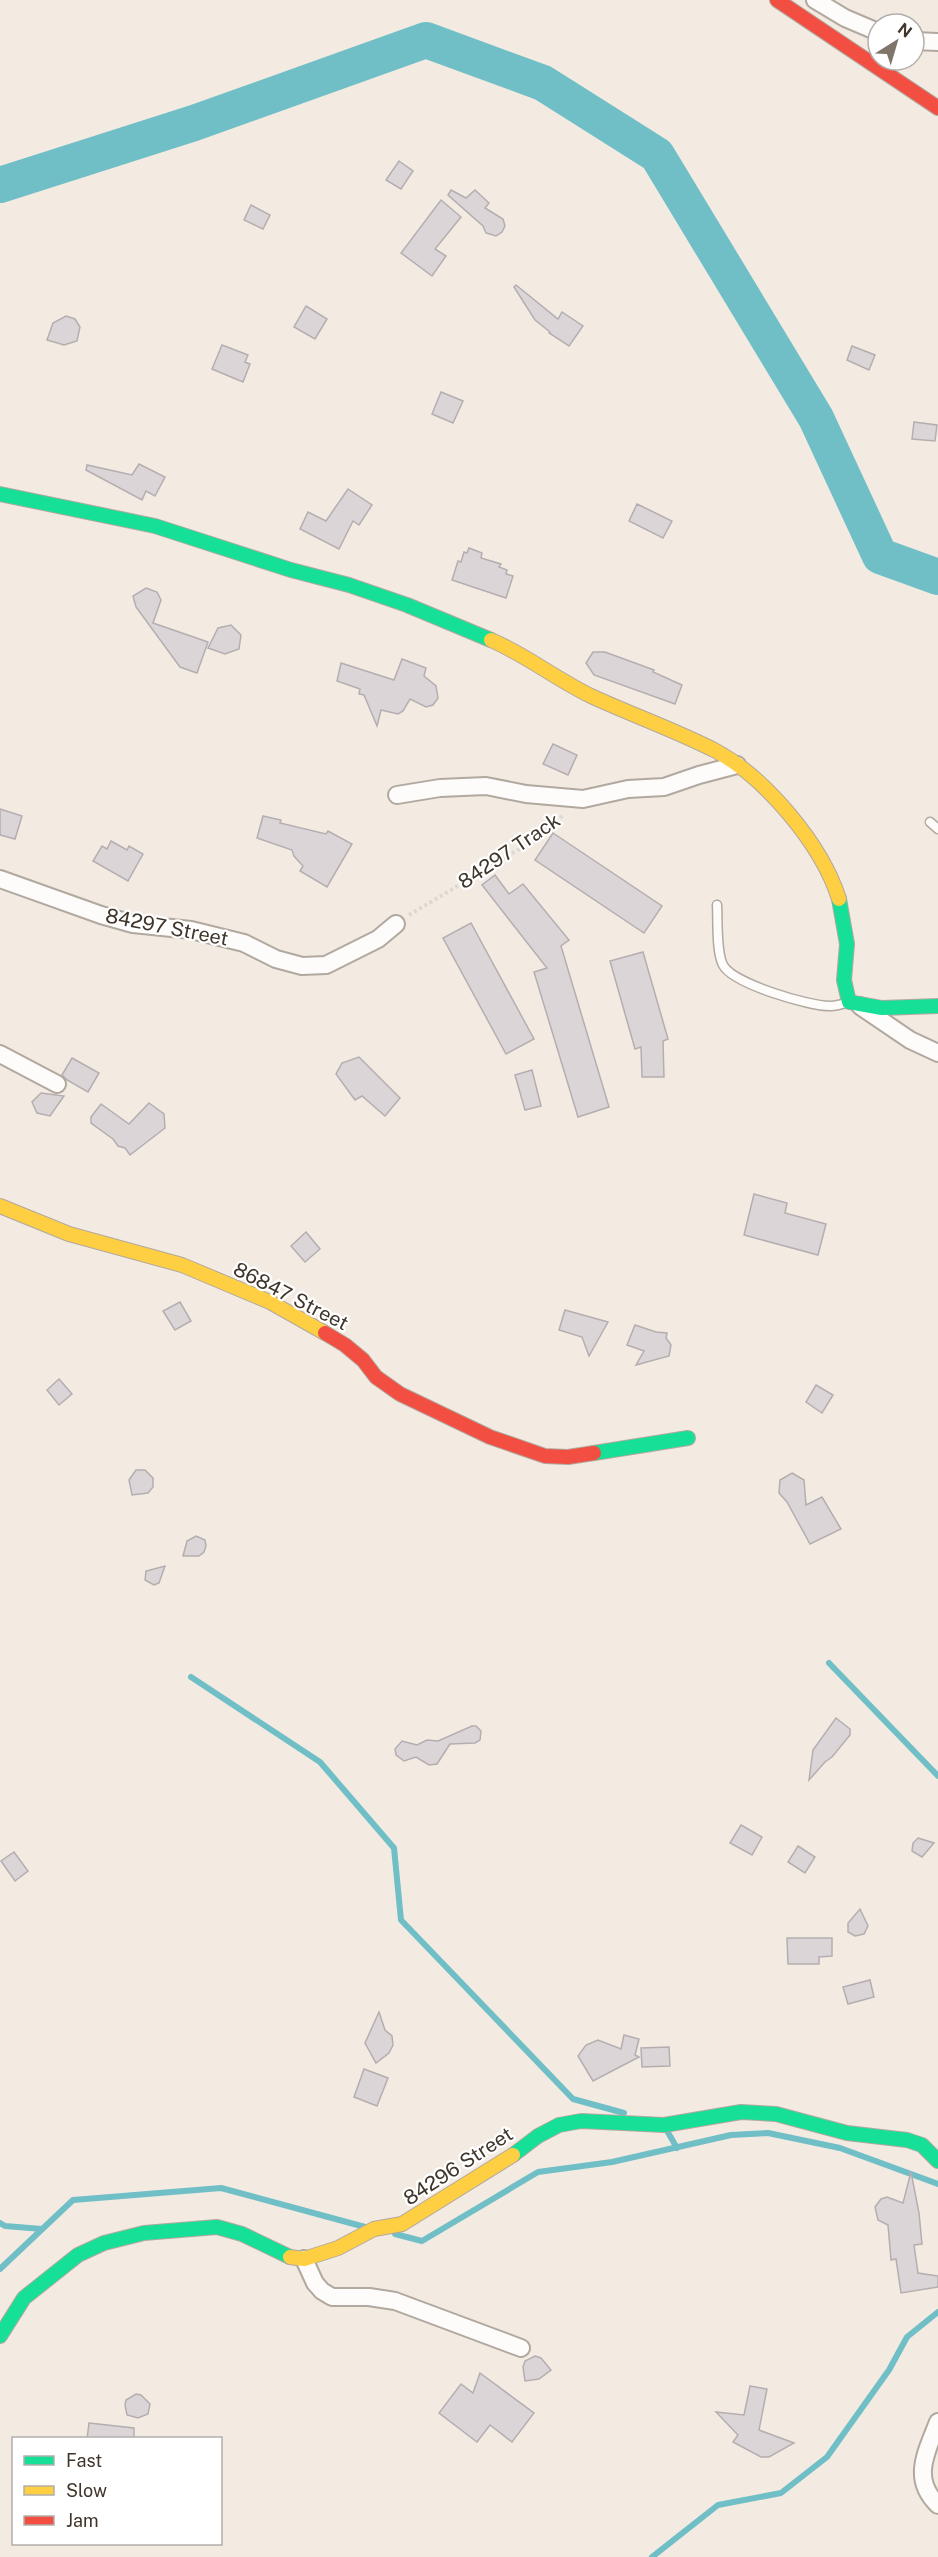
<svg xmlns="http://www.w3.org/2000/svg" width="938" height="2557" font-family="'Public Sans',sans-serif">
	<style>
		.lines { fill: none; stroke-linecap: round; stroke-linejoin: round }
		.stream { stroke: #70bfc7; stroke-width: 6 }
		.river { stroke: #70bfc7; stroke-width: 36 }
		.building { fill: #dbd5d8; stroke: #b4aeb0; stroke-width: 1.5 }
		.lane-casing { stroke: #b1a89f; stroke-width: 11 }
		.street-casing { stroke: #b1a89f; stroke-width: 20 }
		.fast-casing { stroke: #b1a89f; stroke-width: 16 }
		.slow-casing { stroke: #b1a89f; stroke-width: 16 }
		.jam-casing { stroke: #b1a89f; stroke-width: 16 }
		.path { stroke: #dbd9d6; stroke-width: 4; stroke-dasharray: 3 3; stroke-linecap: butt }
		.lane { stroke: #fdfcfb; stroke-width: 8 }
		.street { stroke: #fdfcfb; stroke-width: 16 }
		.fast { stroke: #16e098; stroke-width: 14 }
		.slow { stroke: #ffcf43; stroke-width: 14 }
		.jam { stroke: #f24e42; stroke-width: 14 }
		.labels { text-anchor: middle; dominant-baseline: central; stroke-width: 4.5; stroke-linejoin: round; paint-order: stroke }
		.street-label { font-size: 20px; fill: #40352a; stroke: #fff }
	</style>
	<rect width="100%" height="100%" fill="#f3ebe2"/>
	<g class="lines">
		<!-- stream -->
		<g class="stream">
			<polyline points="829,1663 938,1776"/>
			<polyline points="191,1677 320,1762 394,1848 401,1920 573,2099 624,2113"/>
			<polyline points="666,2129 677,2148"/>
			<polyline points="0,2223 5,2226 42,2229"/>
			<polyline points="395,2234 422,2241 538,2172 612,2162 731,2135 768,2133 840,2148 938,2184"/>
			<polyline points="0,2269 73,2200 221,2188 365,2227"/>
			<polyline points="652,2557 718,2505 781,2493 827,2457 889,2370 907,2337 938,2312"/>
		</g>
		<!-- river -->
		<polyline class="river" points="0,185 194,123 426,40 543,83 657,155 816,418 880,556 938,577"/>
	</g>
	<!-- building -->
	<g class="building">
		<polygon points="399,161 413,171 401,189 386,180"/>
		<polygon points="451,190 466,198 475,190 489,203 485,208 503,219 505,226 502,232 496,236 486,233 483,226 448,195"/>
		<polygon points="441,200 461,217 435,249 446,256 432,276 401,253"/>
		<polygon points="251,205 270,215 263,229 244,220"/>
		<polygon points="516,285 558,319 562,312 583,326 569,346 549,333 550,332 535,320 514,287"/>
		<polygon points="306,306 327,319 315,339 294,327"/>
		<polygon points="66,316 75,319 80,327 77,341 64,345 47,340 53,323"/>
		<polygon points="222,345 248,355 245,362 250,364 243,382 212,369"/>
		<polygon points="852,346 875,355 869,370 847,360"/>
		<polygon points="441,392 463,401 453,423 432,414"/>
		<polygon points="914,422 937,425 935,441 912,439"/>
		<polygon points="139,464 165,477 155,496 146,491 142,500 86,470 87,465 132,475"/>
		<polygon points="348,489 372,505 359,525 353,521 339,549 300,529 308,512 326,521"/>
		<polygon points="637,504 672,521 663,538 629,521"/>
		<polygon points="469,548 482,553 481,558 501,564 499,567 507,570 506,574 513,576 506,598 452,580 458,561 461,562 464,552 467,553"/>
		<polygon points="146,588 157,592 161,600 153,623 208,642 197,673 180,667 136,607 133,596"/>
		<polygon points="231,625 241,635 239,649 225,654 208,648 218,628"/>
		<polygon points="593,652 605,652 654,670 653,672 682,685 675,704 594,675 586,663"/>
		<polygon points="402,659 426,668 424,676 436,686 438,698 433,705 426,707 410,699 403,711 398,714 381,710 377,726 364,695 359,694 360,689 337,681 341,663 394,680"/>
		<polygon points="553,744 577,755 568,775 543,764"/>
		<polygon points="0,809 22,816 15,839 0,835"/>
		<polygon points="263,816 281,820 280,823 326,834 328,831 352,844 327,887 300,871 303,866 294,856 292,850 257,838"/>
		<polygon points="553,833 662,906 644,933 535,860"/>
		<polygon points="111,841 127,850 129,846 143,854 128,881 93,861 102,846 107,849"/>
		<polygon points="495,875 509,894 523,884 569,940 561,946 609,1107 578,1117 534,972 547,968 482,885"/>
		<polygon points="471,923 534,1039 506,1054 443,938"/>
		<polygon points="643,952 668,1039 663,1041 664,1077 642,1077 641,1047 635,1049 610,961"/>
		<polygon points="359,1057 400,1098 385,1116 362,1096 355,1100 336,1074 342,1063"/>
		<polygon points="72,1058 99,1073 88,1092 67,1080 62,1075"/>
		<polygon points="532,1070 541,1106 525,1110 515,1075"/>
		<polygon points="41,1093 64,1096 50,1116 37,1113 32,1102"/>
		<polygon points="149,1103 164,1114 165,1128 130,1155 125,1148 118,1146 113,1139 91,1123 91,1117 101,1104 129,1124"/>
		<polygon points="754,1194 787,1203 785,1213 826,1224 818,1255 744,1235"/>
		<polygon points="306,1232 320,1249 305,1262 291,1246"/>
		<polygon points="180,1302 191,1321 175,1330 163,1311"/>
		<polygon points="565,1310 608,1322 589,1356 582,1337 559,1330"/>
		<polygon points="635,1325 656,1332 667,1333 666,1338 671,1345 669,1356 636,1365 644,1351 627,1345"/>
		<polygon points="59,1379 72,1394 59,1405 47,1390"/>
		<polygon points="816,1385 833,1395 822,1413 806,1402"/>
		<polygon points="136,1470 145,1470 153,1478 153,1487 148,1493 132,1495 129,1480"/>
		<polygon points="792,1473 804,1480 806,1505 822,1497 841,1529 810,1544 787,1502 779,1493 780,1480"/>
		<polygon points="196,1536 205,1540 206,1546 204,1552 199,1556 183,1556 187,1541"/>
		<polygon points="165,1566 159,1583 154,1585 145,1580 146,1571"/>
		<polygon points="836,1718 850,1729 850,1735 832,1757 825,1762 809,1780 813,1750"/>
		<polygon points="472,1726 476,1726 481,1731 480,1740 475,1743 450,1744 437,1764 429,1765 416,1757 404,1761 396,1755 395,1749 402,1741 417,1745 427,1740 438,1741"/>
		<polygon points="741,1825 762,1837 752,1855 730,1843"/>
		<polygon points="918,1838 934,1843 922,1857 912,1851 913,1843"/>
		<polygon points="798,1846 815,1857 805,1873 788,1862"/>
		<polygon points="14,1852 28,1871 15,1881 1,1861"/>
		<polygon points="860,1909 868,1926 864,1934 855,1936 848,1932 848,1923"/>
		<polygon points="787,1938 832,1938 832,1956 819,1957 819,1964 788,1964"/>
		<polygon points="870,1980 874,1997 848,2004 843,1987"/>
		<polygon points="379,2012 385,2030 392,2036 393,2045 389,2053 376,2063 365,2043"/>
		<polygon points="624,2035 639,2039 635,2055 639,2057 593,2081 578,2056 586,2045 598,2040 621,2049"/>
		<polygon points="669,2047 670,2066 642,2067 641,2048"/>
		<polygon points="364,2069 388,2078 377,2106 354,2097"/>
		<polygon points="911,2172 919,2213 922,2244 914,2245 918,2273 938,2276 938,2287 901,2293 896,2259 891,2260 888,2225 878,2220 875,2207 881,2199 887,2197 903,2203"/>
		<polygon points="535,2356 541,2358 551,2370 539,2379 525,2381 523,2367 525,2361"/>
		<polygon points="480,2373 534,2413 512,2442 490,2425 477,2442 439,2413 461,2384 473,2393"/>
		<polygon points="750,2386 767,2389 759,2430 794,2443 769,2457 761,2457 733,2442 738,2435 716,2412 744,2415"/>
		<polygon points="136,2394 141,2395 150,2404 148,2414 138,2418 127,2415 125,2405 126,2400"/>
		<polygon points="89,2423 134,2428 134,2439 87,2439"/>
	</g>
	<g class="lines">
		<defs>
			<g id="lane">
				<polyline points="930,822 938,829"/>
				<path d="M717 905C718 920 716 952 723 965 733 984 809 1006 830 1006 836 1006 843 1004 849 1002"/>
			</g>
			<g id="street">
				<polyline points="815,0 845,18 878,32"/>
				<polyline points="914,41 938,42"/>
				<polyline points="397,795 440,788 486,786 526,794 583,799 628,789 664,787 699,775 737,765"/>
				<polyline points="0,879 101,915 133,924 191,930 244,943 276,959 302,966 326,965 378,939 396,924"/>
				<polyline points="860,1006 910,1040 938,1053"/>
				<polyline points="0,1054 57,1084"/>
				<polyline points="304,2259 315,2283 322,2291 332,2297 369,2297 395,2301 521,2348"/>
				<path d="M938 2422C926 2453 911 2479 938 2505"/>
			</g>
			<g id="fast">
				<polyline points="0,494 155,526 291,570 349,585 407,605 491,640"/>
				<polyline points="839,899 847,944 844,980 849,1002 882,1008 938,1006"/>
				<polyline points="594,1453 688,1438"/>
				<polyline points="513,2155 538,2136 559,2125 581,2121 664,2125 741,2112 776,2114 847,2133 907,2140 922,2145 938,2161"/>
				<polyline points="0,2336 24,2298 78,2255 104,2243 144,2233 217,2227 242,2234 290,2257"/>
			</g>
			<g id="slow">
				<path d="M491 640C526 655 556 679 591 696 632 715 675 730 716 751 766 778 822 845 839 899"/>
				<polyline points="0,1206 69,1234 182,1265 270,1302 325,1333"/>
				<polyline points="290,2257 304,2259 338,2248 374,2229 402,2224 513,2155"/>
			</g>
			<g id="jam">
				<polyline points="777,0 938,108"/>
				<polyline points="325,1333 345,1345 363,1360 376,1377 400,1394 490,1437 545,1456 568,1457 594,1453"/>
			</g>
		</defs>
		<!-- lane casing -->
		<use href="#lane" class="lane-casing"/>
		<!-- street casing -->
		<use href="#street" class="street-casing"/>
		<!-- fast casing -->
		<use href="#fast" class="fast-casing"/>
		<!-- slow casing -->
		<use href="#slow" class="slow-casing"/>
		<!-- jam casing -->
		<use href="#jam" class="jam-casing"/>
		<!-- path -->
		<polyline class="path" points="409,915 523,847 553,826 563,815"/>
		<!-- lane -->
		<use href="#lane" class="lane"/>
		<!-- street -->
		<use href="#street" class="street"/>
		<!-- fast -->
		<use href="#fast" class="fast"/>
		<!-- slow -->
		<use href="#slow" class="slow"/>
		<!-- jam -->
		<use href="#jam" class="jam"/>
	</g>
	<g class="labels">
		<!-- street labels -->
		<g class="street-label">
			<text transform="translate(509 851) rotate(-34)">84297 Track</text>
			<text transform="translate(167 927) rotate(11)">84297 Street</text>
			<text transform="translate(291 1296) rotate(27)">86847 Street</text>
			<text transform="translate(458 2166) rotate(-33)">84296 Street</text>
		</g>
	</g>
	<!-- legend -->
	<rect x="12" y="2437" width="210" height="108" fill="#ffffff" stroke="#b3aeaa" stroke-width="1.5"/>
	<rect x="24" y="2456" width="30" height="9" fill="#16e098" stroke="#b3aeaa" stroke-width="1.5"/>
	<text x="66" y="2467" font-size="18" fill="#40352a">Fast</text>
	<rect x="24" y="2486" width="30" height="9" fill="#ffcf43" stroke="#b3aeaa" stroke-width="1.5"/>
	<text x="66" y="2497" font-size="18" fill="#40352a">Slow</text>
	<rect x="24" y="2516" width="30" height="9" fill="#f24e42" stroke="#b3aeaa" stroke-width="1.5"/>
	<text x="66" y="2527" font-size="18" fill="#40352a">Jam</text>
	<!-- north arrow -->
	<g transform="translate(896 42) rotate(37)"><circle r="28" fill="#ffffff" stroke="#b3aeaa" stroke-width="1.5"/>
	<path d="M0-4.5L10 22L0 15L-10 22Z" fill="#7f756a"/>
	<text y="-9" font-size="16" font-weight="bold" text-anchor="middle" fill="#40352a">N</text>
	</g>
</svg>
